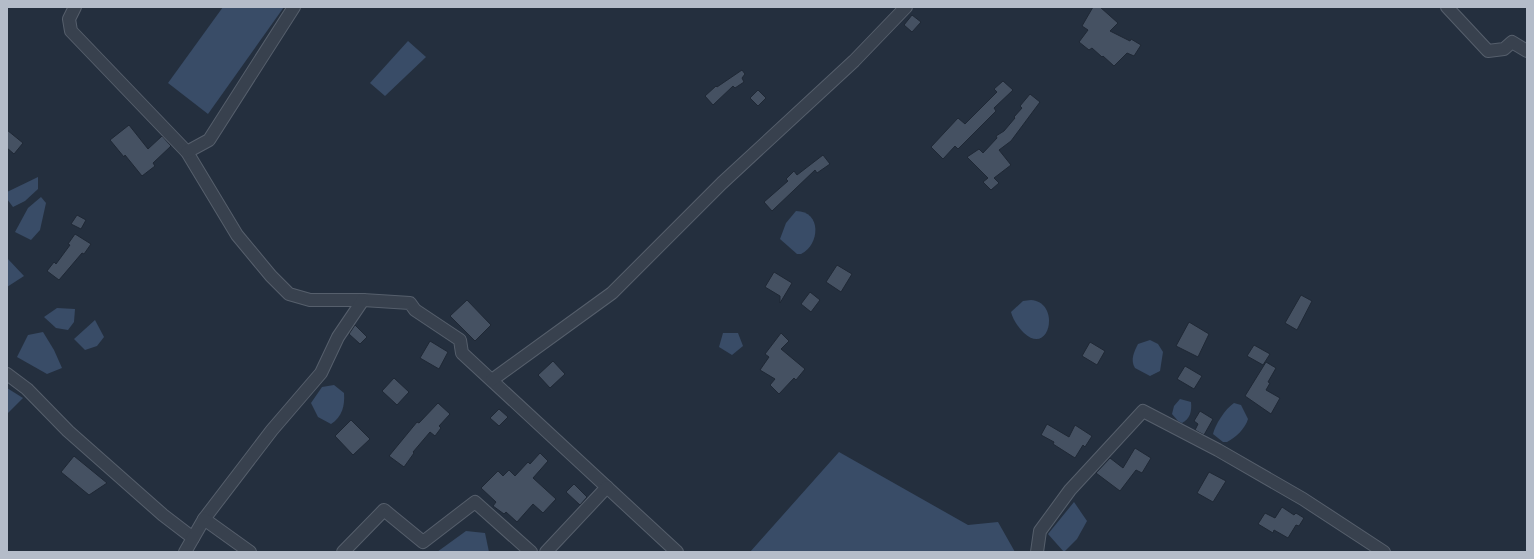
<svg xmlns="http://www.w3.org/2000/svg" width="1534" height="559" font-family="Poppins,sans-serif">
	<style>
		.water { fill: #394c67 }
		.building { fill: #455162; stroke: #1f2835 }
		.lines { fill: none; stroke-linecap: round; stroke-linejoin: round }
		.minor-casing { stroke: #565f6c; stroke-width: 14 }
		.minor { stroke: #38414e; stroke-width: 12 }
	</style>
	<rect width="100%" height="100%" fill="#242f3e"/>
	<!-- water -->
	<g class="water">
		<polygon points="223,7 284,7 208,114 168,83"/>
		<polygon points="408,41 426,57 385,96 370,83"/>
		<polygon points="38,177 38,189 25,201 13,207 7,199 7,192"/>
		<polygon points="41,197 46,203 40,230 31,240 15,232 28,208"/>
		<path d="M796 211C822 211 820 245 801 254H797L780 239 786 223Z"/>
		<polygon points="7,258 24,276 7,287"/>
		<path d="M1031 300C1061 302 1050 357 1024 333 1018 327 1013 320 1011 312L1023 301Z"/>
		<polygon points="57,308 75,309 74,322 68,330 56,328 44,317"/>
		<polygon points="95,320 104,337 97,346 85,350 74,339"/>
		<polygon points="43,332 54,350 62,368 47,374 17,357 28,335"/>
		<polygon points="723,333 738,333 743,346 732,355 719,347"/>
		<path d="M1150 340 1158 344 1163 352 1160 371 1150 376 1135 368C1130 360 1134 352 1138 344Z"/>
		<path d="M334 385 344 393C345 406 342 417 331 424L318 417 311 403 322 387Z"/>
		<polygon points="7,388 23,398 7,414"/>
		<path d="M1180 399 1191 402C1192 411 1190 419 1182 423L1178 421 1172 414 1174 406Z"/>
		<path d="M1234 403 1241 405 1248 419C1245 429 1236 437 1227 442H1223L1213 434C1215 425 1225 409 1234 403Z"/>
		<polygon points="839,452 968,525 998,522 1015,552 750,552"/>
		<polygon points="1074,502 1087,521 1077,539 1064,552 1048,534"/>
		<polygon points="466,531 485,533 489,552 437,552"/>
	</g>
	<!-- building -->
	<g class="building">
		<polygon points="1093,7 1100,7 1118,23 1110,31 1130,41 1131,39 1141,45 1134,56 1127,53 1114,66 1103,56 1102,57 1092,48 1089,50 1079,42 1088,30 1082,26"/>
		<polygon points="912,15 921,22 912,32 904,25"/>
		<polygon points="742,70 745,74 742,78 744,82 735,88 733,86 713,105 705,96 716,86 717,87"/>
		<polygon points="1003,81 1013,90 994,108 996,111 958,149 955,146 943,159 931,147 958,118 965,124 997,92 994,89"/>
		<polygon points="758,90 766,98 758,106 750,98"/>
		<polygon points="1030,94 1040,102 1011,141 999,150 1011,165 994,178 999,183 991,190 983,182 988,178 967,157 979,149 983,153 997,138 996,136 1004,131 1015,118 1014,117 1022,108 1020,106"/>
		<polygon points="129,125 148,149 162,136 171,146 153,163 155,166 142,176 125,155 124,157 110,140"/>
		<polygon points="7,130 23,143 14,154 7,148"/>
		<polygon points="823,155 830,164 817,173 815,170 772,211 764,202 788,181 786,179 794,171 797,175"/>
		<polygon points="77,215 86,220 81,229 71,224"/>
		<polygon points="75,234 91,244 84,254 82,253 59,280 47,271 54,262 56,264 70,245 68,244"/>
		<polygon points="837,265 852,274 841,292 826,282"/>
		<polygon points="774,272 792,283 780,303 780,296 765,287"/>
		<polygon points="810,292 820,300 811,312 801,304"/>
		<polygon points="1301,295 1312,301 1297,330 1285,323"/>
		<polygon points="467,300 491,325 475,341 450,316"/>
		<polygon points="1189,322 1209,334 1198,357 1176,346"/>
		<polygon points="355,325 367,337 360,344 349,334"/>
		<polygon points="781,333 789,341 781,349 805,369 796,380 794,378 779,394 770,385 775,379 760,370 769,357 765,354"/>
		<polygon points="430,341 448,352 439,369 420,358"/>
		<polygon points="1090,342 1105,351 1097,365 1082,356"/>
		<polygon points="1254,345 1270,354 1263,365 1247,356"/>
		<polygon points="553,361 565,374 550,388 538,375"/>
		<polygon points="1266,362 1276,368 1268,382 1270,383 1266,390 1280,398 1271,414 1245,396"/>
		<polygon points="1185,366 1202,376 1194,389 1177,379"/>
		<polygon points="394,378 409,392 397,405 382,391"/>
		<polygon points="438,403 450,414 439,426 441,428 435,436 430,432 413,452 414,453 404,467 389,456 417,422 419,423"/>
		<polygon points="499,409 508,417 499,426 490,418"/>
		<polygon points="1200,411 1213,419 1204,435 1195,430 1198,424 1194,421"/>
		<polygon points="351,420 370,439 353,455 335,436"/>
		<polygon points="1047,424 1069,437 1075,425 1092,436 1085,447 1083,445 1075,458 1053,444 1054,442 1041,435"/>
		<polygon points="1135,448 1151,458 1142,473 1136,470 1120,491 1096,473 1110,458 1123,468"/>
		<polygon points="540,453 548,461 533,478 556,499 543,513 533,504 517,522 506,512 504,514 493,506 496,502 481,488 498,471 503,476 509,470 515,476 528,462 530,464"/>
		<polygon points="74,456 107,483 89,495 61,472"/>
		<polygon points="1209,472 1226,481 1213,502 1197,493"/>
		<polygon points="574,484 587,497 580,505 566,492"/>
		<polygon points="1282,507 1294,515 1296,513 1304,518 1299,526 1296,525 1288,538 1274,530 1273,533 1258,524 1265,513 1275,518"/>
	</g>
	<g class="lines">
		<defs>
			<g id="minor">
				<polyline points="75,7 69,19 71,31 187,152 237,235 271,276 289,294 310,300 363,300 410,303 415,310 460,340 462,353 677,552"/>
				<polyline points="1447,7 1488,51 1504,49 1512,42 1527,51"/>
				<polyline points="187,152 209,140 294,7"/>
				<polyline points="7,374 27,389 68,431 163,515 193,538"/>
				<polyline points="492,380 612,293 722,183 854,61 906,7"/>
				<polyline points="204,519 272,430 321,373 338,337 363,300"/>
				<polyline points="185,552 204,519 250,552"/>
				<polyline points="343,552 384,510 423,542 475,502 531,552"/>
				<polyline points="546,552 607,487"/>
				<polyline points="1037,552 1040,531 1070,490 1143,411 1218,450 1303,499 1384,552"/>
			</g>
		</defs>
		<!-- minor casing -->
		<use href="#minor" class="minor-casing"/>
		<!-- minor -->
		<use href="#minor" class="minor"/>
	</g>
	<!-- border -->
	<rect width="1534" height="559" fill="none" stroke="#b4bcc9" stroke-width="16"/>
</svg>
